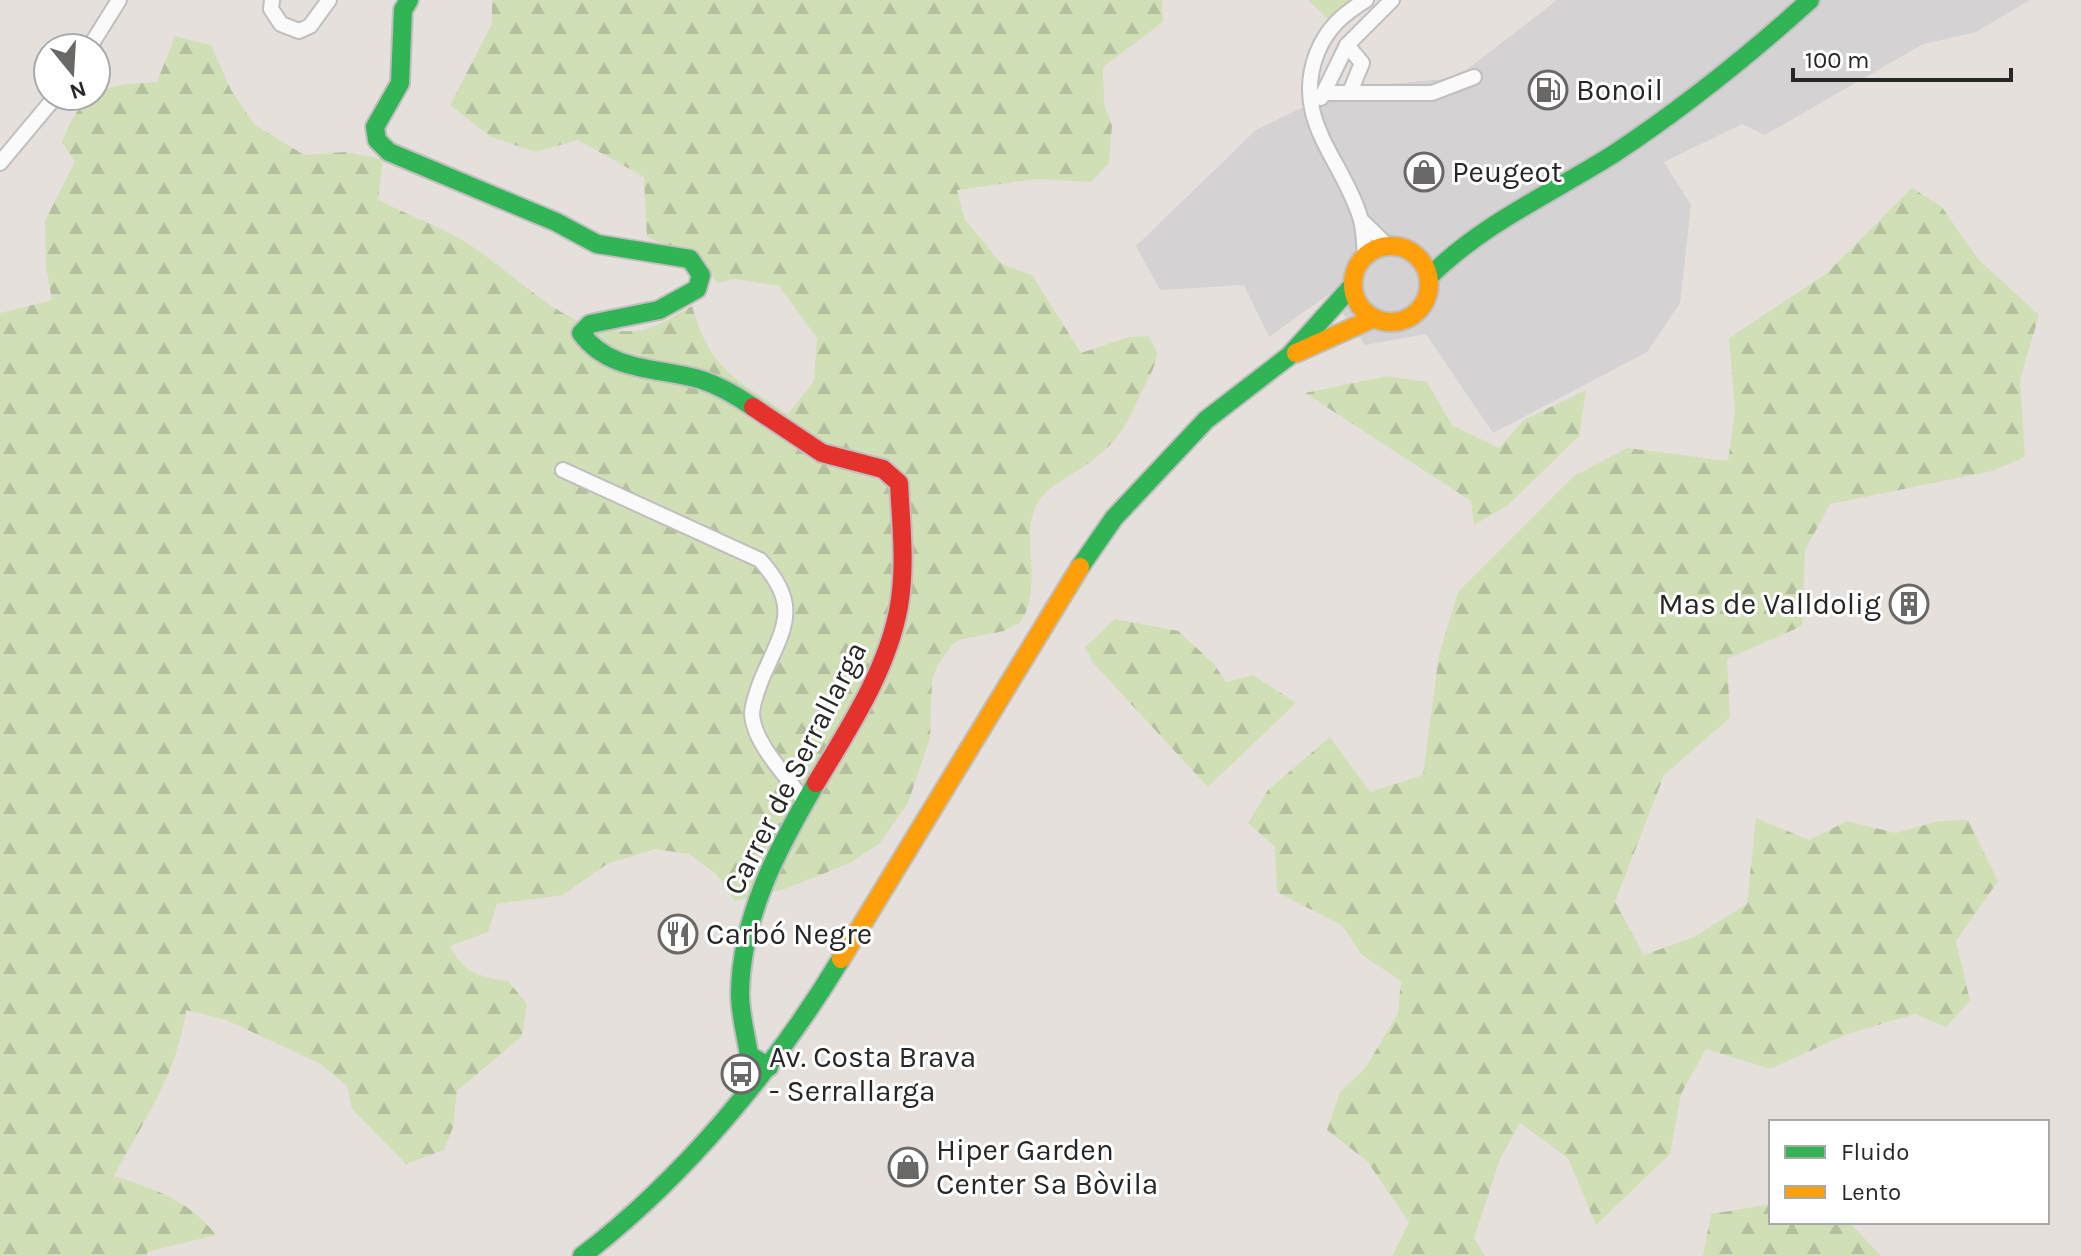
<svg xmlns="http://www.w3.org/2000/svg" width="2081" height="1256" font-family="Karla,sans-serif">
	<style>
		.industrial { fill: #d5d2d4 }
		.grass { fill: #d1dfb7 }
		.forest { fill: url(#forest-firs) }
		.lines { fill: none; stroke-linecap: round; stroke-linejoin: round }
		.street-casing { stroke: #c0bebe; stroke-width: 18 }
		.fast-casing { stroke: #c0bebe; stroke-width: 22 }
		.slow-casing { stroke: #c0bebe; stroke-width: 22 }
		.jam-casing { stroke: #c0bebe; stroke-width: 22 }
		.street { stroke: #fbfafa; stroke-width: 14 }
		.fast { stroke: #30b455; stroke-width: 18 }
		.slow { stroke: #ff9f0a; stroke-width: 18 }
		.jam { stroke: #e5322d; stroke-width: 18 }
		.labels { text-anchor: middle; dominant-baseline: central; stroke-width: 6; stroke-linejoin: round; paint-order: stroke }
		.poi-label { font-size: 30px; fill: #272727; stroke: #fff; text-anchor: start }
		.street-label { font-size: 30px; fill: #272727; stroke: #fff }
	</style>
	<defs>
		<pattern id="forest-firs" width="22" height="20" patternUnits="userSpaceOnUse" patternTransform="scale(2)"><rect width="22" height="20" fill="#d1dfb7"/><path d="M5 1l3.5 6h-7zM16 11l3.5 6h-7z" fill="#b3bf9d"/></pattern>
	</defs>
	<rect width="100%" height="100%" fill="#e6e0dc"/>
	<!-- industrial -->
	<polygon class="industrial" points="1557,0 2030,0 1976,32 1923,44 1765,135 1742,124 1664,162 1691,205 1680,303 1647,352 1493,433 1426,334 1365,345 1329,294 1269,337 1244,285 1160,290 1136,246 1256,130 1299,109 1390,84 1456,78"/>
	<!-- grass -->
	<polygon class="grass" points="1308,0 1356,0 1336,10 1329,20"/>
	<!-- forest -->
	<g class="forest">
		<path d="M492 0H1162L1163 22 1103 67 1104 104 1112 125 1109 163 1091 182 1036 179 957 190 965 220 1002 264 1032 275 1081 353 1129 337 1149 336 1157 352C1156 366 1150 375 1144 387 1127 424 1121 440 1086 465 1072 475 1052 484 1041 498 1015 533 1047 582 1020 623L1004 631 962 639 954 643 938 664 932 680 930 738 908 803 879 844 850 863 785 889 735 901 716 874 689 854 655 849 607 864 563 895 497 904 488 932 450 946C463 972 479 977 508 981L527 1004 522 1036 457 1091 453 1127 444 1150 406 1164 352 1109 347 1086 319 1063 226 1020 186 1010C178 1073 143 1122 114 1176 155 1189 189 1200 216 1235L147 1252V1256H0V313L52 300 46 267 45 221 75 162 62 142C83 89 103 84 157 82L175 36 211 45 231 90 254 124 304 155 344 152 383 159 378 199C403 214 430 222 455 236 518 270 565 342 642 330 658 327 677 314 692 306 711 372 735 378 788 414L814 381 817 338 779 286 735 279 717 283 703 263 647 237 644 177 578 140 536 152 491 137 450 105 492 24Z"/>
		<polygon points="1912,188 1941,206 1978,259 2039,315 2020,380 2025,457 1992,471 1830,504 1805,550 1802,626 1727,659 1730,718 1664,775 1615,902 1644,955 1694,937 1747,904 1756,818 1809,840 1847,821 1896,833 1939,821 1968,820 1998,881 1956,941 1970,1001 1946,1027 1915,1014 1845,1035 1770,1069 1706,1049 1681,1094 1670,1154 1596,1225 1568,1158 1520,1123 1500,1159 1474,1238 1485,1256 1392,1256 1409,1222 1367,1161 1327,1130 1340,1092 1366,1067 1398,1013 1401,981 1361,954 1343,926 1277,892 1275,847 1248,823 1268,790 1330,737 1370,792 1423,775 1439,655 1458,592 1574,476 1627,448 1728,461 1735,412 1729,338 1827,273"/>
		<polygon points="1387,376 1427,382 1452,425 1499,448 1524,420 1586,390 1579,436 1508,505 1474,525 1471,501 1305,393"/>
		<polygon points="1115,619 1178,631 1214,664 1226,682 1253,675 1296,703 1208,787 1093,663 1085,647"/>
		<polygon points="1771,1204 1771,1222 1849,1222 1881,1256 1703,1256 1711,1214"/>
	</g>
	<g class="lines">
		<defs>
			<g id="street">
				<polyline points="272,0 271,9 281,24 299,31 310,26 329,0"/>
				<polyline points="1347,45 1362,63 1350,92"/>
				<polyline points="89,48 119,0"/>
				<polyline points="1325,93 1432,93 1474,77"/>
				<polyline points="1321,98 1347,45 1392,0"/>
				<polyline points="0,163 56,96"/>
				<polyline points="1361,220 1389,247"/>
				<path d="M1365 257C1364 245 1364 231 1361 220 1343 159 1291 120 1317 53 1327 28 1343 14 1366 0"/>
				<path d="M563 470 760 560C802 606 784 628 762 678 758 689 752 703 752 715 755 746 787 775 803 800"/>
			</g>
			<g id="fast">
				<path d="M409 0 403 10 400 83 375 127 377 140 389 152 556 222 597 244 690 259 701 275 697 289 659 310 590 324 581 333C610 373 659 367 702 380 720 386 737 396 753 407"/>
				<path d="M1429 277C1482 224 1550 194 1612 155 1682 109 1748 56 1810 0"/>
				<polyline points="1080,567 1114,518 1206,420 1289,356 1353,285"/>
				<path d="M769 1067 749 1055C746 1035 740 1014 740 994 741 916 778 848 816 783"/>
				<path d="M582 1256C683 1179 775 1068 841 959"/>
			</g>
			<g id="slow">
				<circle cx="1391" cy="284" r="38"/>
				<polyline points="1296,353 1374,318"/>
				<polyline points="841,959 1080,567"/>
			</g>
			<path id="jam" d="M753 407 822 453 883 469 899 483C901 524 906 565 899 606 888 669 849 728 816 783"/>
		</defs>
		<!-- street casing -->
		<use href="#street" class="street-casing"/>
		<!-- fast casing -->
		<use href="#fast" class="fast-casing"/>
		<!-- slow casing -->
		<use href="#slow" class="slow-casing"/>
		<!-- jam casing -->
		<use href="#jam" class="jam-casing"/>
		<!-- street -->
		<use href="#street" class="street"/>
		<!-- fast -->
		<use href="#fast" class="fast"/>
		<!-- slow -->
		<use href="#slow" class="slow"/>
		<!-- jam -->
		<use href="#jam" class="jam"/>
	</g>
	<!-- icons -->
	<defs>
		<symbol id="fuel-ring" viewBox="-11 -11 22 22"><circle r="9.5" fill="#fff" stroke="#6a6866" stroke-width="1.5"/><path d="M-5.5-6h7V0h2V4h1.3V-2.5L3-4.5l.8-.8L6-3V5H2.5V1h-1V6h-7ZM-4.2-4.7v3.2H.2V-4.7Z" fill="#6a6866"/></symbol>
		<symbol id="shop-ring" viewBox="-11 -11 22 22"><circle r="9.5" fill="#fff" stroke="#6a6866" stroke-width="1.5"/><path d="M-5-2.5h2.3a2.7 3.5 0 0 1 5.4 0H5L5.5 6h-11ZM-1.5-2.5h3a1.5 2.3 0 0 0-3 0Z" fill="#6a6866"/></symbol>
		<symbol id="building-ring" viewBox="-11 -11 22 22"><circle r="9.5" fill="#fff" stroke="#6a6866" stroke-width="1.5"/><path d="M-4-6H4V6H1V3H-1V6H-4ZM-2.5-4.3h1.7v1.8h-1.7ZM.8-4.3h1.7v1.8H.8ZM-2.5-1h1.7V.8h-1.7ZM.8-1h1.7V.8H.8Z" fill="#6a6866"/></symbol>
		<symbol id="restaurant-ring" viewBox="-11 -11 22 22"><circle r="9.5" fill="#fff" stroke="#6a6866" stroke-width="1.5"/><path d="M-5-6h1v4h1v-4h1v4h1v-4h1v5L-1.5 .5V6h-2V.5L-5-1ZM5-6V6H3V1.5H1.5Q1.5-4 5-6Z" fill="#6a6866"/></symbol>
		<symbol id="bus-ring" viewBox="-11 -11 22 22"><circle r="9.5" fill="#fff" stroke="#6a6866" stroke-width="1.5"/><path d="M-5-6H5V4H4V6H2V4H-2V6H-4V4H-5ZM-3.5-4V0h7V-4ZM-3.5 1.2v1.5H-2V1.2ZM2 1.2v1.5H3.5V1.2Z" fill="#6a6866"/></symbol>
	</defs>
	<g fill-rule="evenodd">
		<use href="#fuel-ring" x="1526" y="68" width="44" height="44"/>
		<use href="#shop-ring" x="1402" y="150" width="44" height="44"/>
		<use href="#building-ring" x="1887" y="582" width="44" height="44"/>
		<use href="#restaurant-ring" x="656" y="912" width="44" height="44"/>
		<use href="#bus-ring" x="719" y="1052" width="44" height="44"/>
		<use href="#shop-ring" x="886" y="1145" width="44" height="44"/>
	</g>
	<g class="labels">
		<!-- poi labels -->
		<g class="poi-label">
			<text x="1576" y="90">Bonoil</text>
			<text x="1452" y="172">Peugeot</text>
			<text x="1881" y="604" text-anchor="end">Mas de Valldolig</text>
			<text x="706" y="934">Carbó Negre</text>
			<text x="769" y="1057">Av. Costa Brava<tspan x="769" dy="34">- Serrallarga</tspan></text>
			<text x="936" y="1150">Hiper Garden<tspan x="936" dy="34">Center Sa Bòvila</tspan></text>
		</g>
		<!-- street labels -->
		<g class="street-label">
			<text transform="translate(795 768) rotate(-63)">Carrer de Serrallarga</text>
		</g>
	</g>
	<!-- legend -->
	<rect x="1769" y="1120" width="280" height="104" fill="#ffffff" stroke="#a9a9a9" stroke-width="2"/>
	<rect x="1785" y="1146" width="40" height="12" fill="#30b455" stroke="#a9a9a9" stroke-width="2"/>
	<text x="1841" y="1160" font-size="24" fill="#272727">Fluido</text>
	<rect x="1785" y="1186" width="40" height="12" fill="#ff9f0a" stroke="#a9a9a9" stroke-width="2"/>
	<text x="1841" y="1200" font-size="24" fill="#272727">Lento</text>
	<!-- north arrow -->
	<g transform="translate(72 72) rotate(162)"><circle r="38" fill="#ffffff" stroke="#a9a9a9" stroke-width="2"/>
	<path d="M0-6L14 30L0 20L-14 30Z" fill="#6a6866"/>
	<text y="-12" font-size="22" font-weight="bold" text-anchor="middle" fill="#272727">N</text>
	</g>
	<!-- scale -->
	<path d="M1793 68v12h218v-12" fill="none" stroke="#272727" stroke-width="4"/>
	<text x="1805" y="68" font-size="24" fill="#272727" stroke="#ffffff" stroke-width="6" paint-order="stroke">100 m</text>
</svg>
